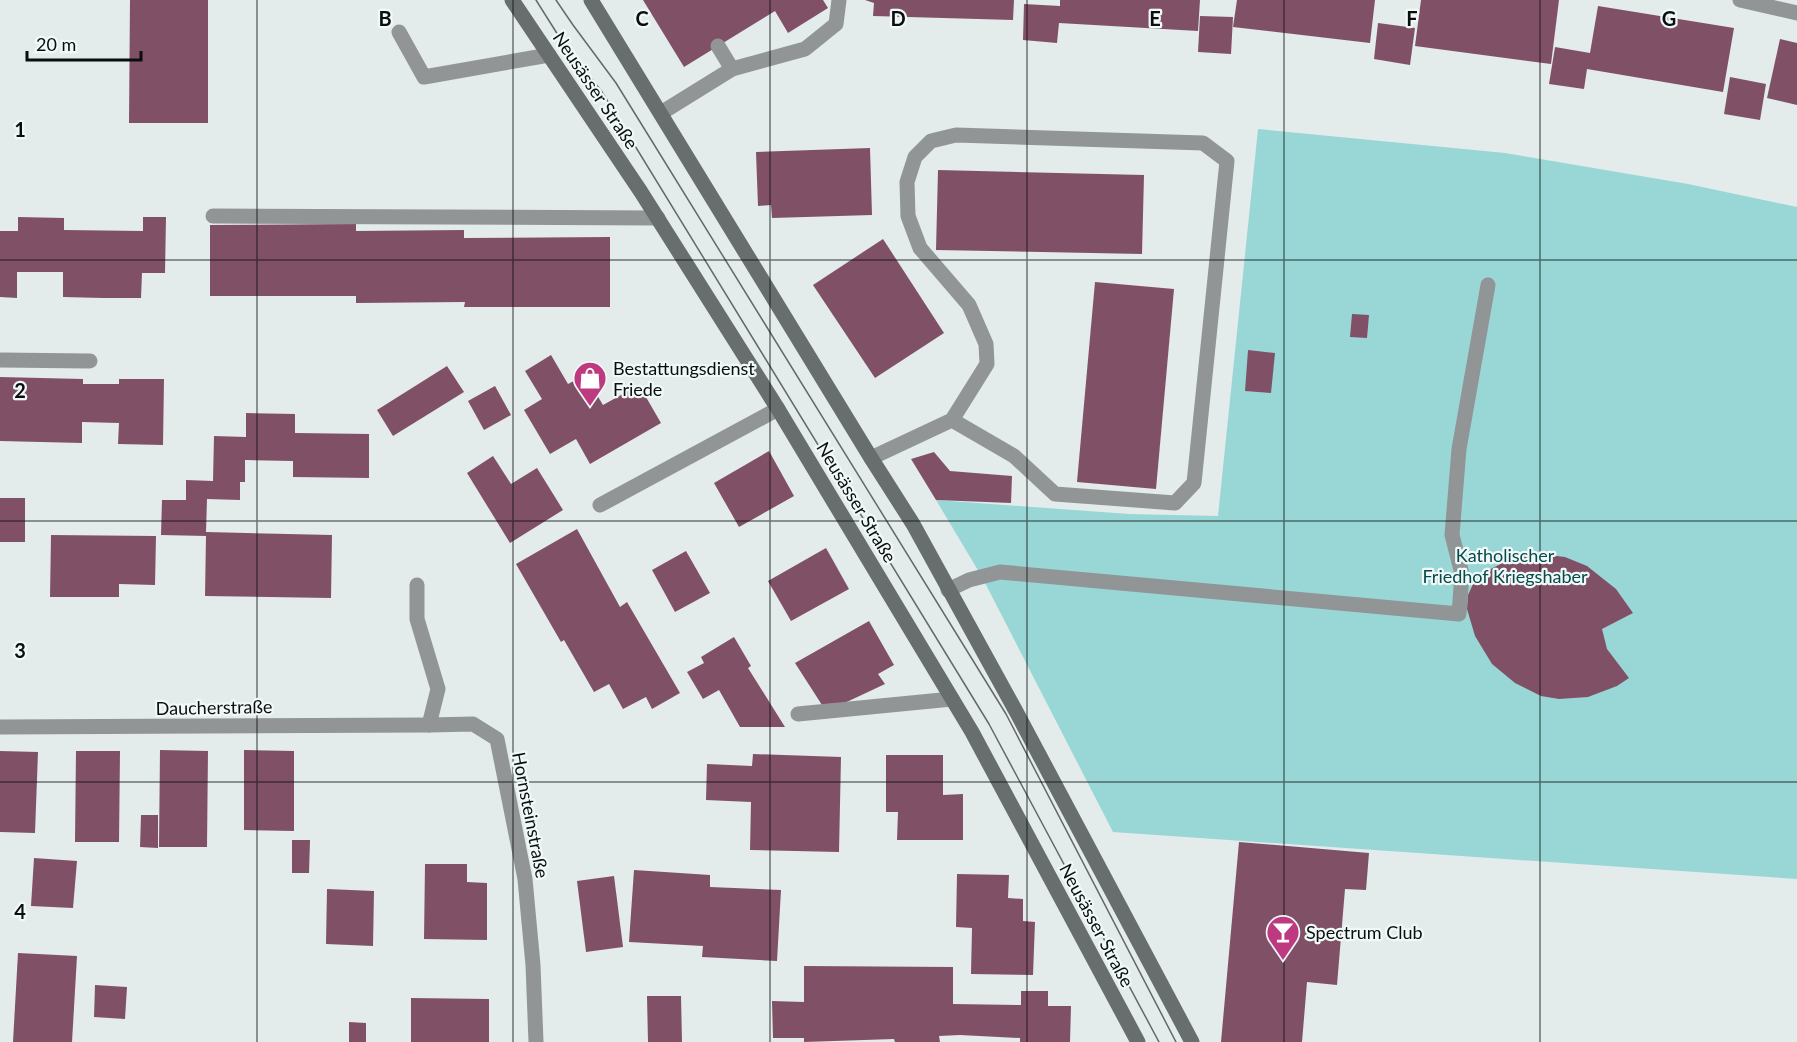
<svg xmlns="http://www.w3.org/2000/svg" width="1797" height="1042" font-family="Lato,sans-serif">
	<style>
		.green { fill: #99d7d6 }
		.building { fill: #805166 }
		.lines { fill: none; stroke-linecap: round; stroke-linejoin: round }
		.lane { stroke: #929595; stroke-width: 15 }
		.street { stroke: #929595; stroke-width: 15 }
		.secondary { stroke: #686d6d; stroke-width: 15 }
		.tram { stroke: #636868; stroke-width: 1.5 }
		.grid { fill: none; stroke: #0b0e0e; stroke-width: 1.5; stroke-opacity: 0.55 }
		.labels { text-anchor: middle; dominant-baseline: central; stroke-width: 4.5; stroke-linejoin: round; paint-order: stroke }
		.street-label { font-size: 18px; fill: #0b0e0e; stroke: #f0f8f8 }
		.poi-label { font-size: 18px; fill: #0b0e0e; stroke: #f0f8f8; text-anchor: start }
		.park-label { font-size: 18px; fill: #084a4a; stroke: #f0f8f8 }
		.grid-label { font-size: 20px; text-anchor: middle; font-weight: bold; fill: #0b0e0e; stroke: #f0f8f8; stroke-width: 4.5; stroke-linejoin: round; paint-order: stroke }
	</style>
	<rect width="100%" height="100%" fill="#e3ebeb"/>
	<!-- green -->
	<polygon class="green" points="1258,129 1505,153 1688,184 1797,207 1797,879 1113,832 982,577 936,500 1129,514 1218,516"/>
	<!-- building -->
	<g class="building">
		<polygon points="130,0 208,0 208,123 129,123"/>
		<polygon points="643,0 823,0 828,8 788,33 775,11 684,67"/>
		<polygon points="865,0 1014,0 1013,20 873,16 874,3"/>
		<polygon points="1060,0 1200,0 1198,31 1059,23 1057,43 1023,40 1024,4 1060,6"/>
		<polygon points="1237,0 1375,0 1370,43 1233,27"/>
		<polygon points="1421,0 1559,0 1551,64 1415,46"/>
		<polygon points="1598,6 1734,28 1723,92 1587,69 1584,89 1549,84 1555,47 1590,53"/>
		<polygon points="1200,16 1233,17 1231,54 1198,52"/>
		<polygon points="1378,23 1415,28 1410,65 1374,59"/>
		<polygon points="1780,39 1797,43 1797,105 1767,98"/>
		<polygon points="1730,77 1766,84 1760,120 1724,114"/>
		<polygon points="870,148 872,215 772,218 771,205 758,206 756,152"/>
		<polygon points="938,170 1144,175 1142,254 936,250"/>
		<polygon points="18,217 64,218 64,230 143,231 143,217 166,217 165,273 142,273 141,298 103,298 63,297 63,272 17,272 17,298 0,297 0,231 18,231"/>
		<polygon points="356,224 356,231 464,230 464,238 610,237 610,307 464,307 465,302 356,303 356,296 210,296 210,225"/>
		<polygon points="883,239 944,333 875,378 813,285"/>
		<polygon points="1095,282 1174,289 1156,489 1077,482"/>
		<polygon points="1352,314 1369,315 1367,338 1350,337"/>
		<polygon points="1248,350 1275,353 1271,393 1245,391"/>
		<polygon points="551,355 568,384 585,375 603,405 639,385 661,423 590,464 576,439 550,454 524,410 542,399 525,371"/>
		<polygon points="447,366 464,392 393,436 377,410"/>
		<polygon points="0,377 83,379 83,384 119,384 119,379 164,379 163,445 118,444 119,423 82,422 82,443 0,441"/>
		<polygon points="495,386 511,415 484,430 468,401"/>
		<polygon points="246,413 295,414 295,433 369,434 369,478 293,477 293,461 245,460 245,482 240,482 240,500 207,499 206,532 332,535 331,598 205,596 206,536 161,535 162,500 186,500 186,480 213,481 214,436 246,437"/>
		<polygon points="769,451 794,496 739,527 714,483"/>
		<polygon points="934,452 950,471 1012,476 1011,503 936,500 911,459"/>
		<polygon points="493,456 511,484 537,468 563,510 510,543 467,473"/>
		<rect x="0" y="498" width="25" height="44"/>
		<polygon points="577,529 620,607 627,602 680,693 652,709 646,697 623,709 609,684 594,692 564,640 561,642 516,564"/>
		<polygon points="51,535 156,536 155,585 119,584 119,597 50,597"/>
		<polygon points="826,548 849,589 791,621 768,581"/>
		<polygon points="686,551 710,593 675,612 652,570"/>
		<polygon points="1531,553 1565,557 1587,566 1616,589 1633,613 1602,629 1607,649 1629,678 1617,686 1588,697 1559,699 1541,696 1515,683 1492,664 1475,636 1467,609 1468,595 1473,584 1485,572 1512,558"/>
		<polygon points="869,621 894,665 878,674 885,684 836,707 822,705 795,663"/>
		<polygon points="734,637 751,666 748,668 785,727 740,727 719,690 703,699 687,672 704,663 701,657"/>
		<polygon points="160,750 208,751 207,847 159,847"/>
		<polygon points="244,750 294,751 294,831 244,830"/>
		<polygon points="0,751 38,752 35,833 0,832"/>
		<polygon points="76,751 120,751 119,842 75,842"/>
		<polygon points="753,754 841,757 839,852 750,850 751,802 706,800 707,764 752,766"/>
		<polygon points="886,755 943,755 943,795 963,794 963,840 897,840 898,812 886,812"/>
		<polygon points="141,815 158,815 158,848 140,847"/>
		<polygon points="292,840 310,840 309,873 292,873"/>
		<polygon points="1239,842 1369,853 1366,890 1345,889 1337,985 1307,982 1302,1042 1221,1042"/>
		<polygon points="34,858 77,861 73,908 31,906"/>
		<polygon points="425,864 467,864 467,882 487,883 487,940 424,939"/>
		<polygon points="634,870 710,875 710,887 781,890 777,961 702,957 703,946 629,942"/>
		<polygon points="957,874 1009,875 1008,898 1023,899 1023,921 1035,922 1033,975 971,974 972,928 956,927"/>
		<polygon points="614,876 623,947 586,952 577,881"/>
		<polygon points="327,889 374,891 373,946 326,944"/>
		<polygon points="18,953 77,956 72,1042 13,1042"/>
		<polygon points="804,966 953,967 953,1004 1021,1005 1021,991 1048,991 1048,1006 1071,1006 1070,1042 1020,1042 1020,1038 960,1035 939,1036 940,1042 895,1042 894,1039 804,1042 804,1038 773,1038 772,1001 804,1002"/>
		<polygon points="95,985 127,987 125,1019 94,1017"/>
		<polygon points="647,996 681,996 682,1042 648,1042"/>
		<polygon points="411,998 489,999 489,1042 411,1042"/>
		<polygon points="349,1022 366,1023 366,1042 349,1042"/>
	</g>
	<g class="lines">
		<!-- lane -->
		<g class="lane">
			<polyline points="399,32 424,77 549,55"/>
			<polyline points="718,46 732,69"/>
			<polyline points="661,113 732,69 805,49 836,24 839,0"/>
			<polyline points="213,216 658,218"/>
			<polyline points="0,360 90,361"/>
			<polyline points="871,458 952,420 1014,456 1055,494 1175,503 1194,483 1227,161 1203,143 956,135 931,141 915,157 907,182 908,216 920,248 969,305 986,344 987,364 952,420"/>
			<polyline points="600,505 778,409"/>
			<polyline points="948,590 969,580 1000,572 1459,614 1462,574 1452,535 1459,449 1488,285"/>
			<polyline points="798,714 952,699"/>
		</g>
		<!-- street -->
		<g class="street">
			<polyline points="1740,0 1797,13"/>
			<polyline points="417,585 417,619 438,689 429,725 473,724 497,739 525,879 533,965 536,1042"/>
			<polyline points="0,727 429,725"/>
		</g>
		<!-- secondary -->
		<g class="secondary">
			<polyline points="512,0 641,192 778,409 972,732 1138,1042"/>
			<polyline points="591,0 871,458 913,524 1018,715 1192,1042"/>
		</g>
		<!-- tram -->
		<g class="tram">
			<polyline points="536,0 558,35 602,92 989,724 1159,1042"/>
			<polyline points="556,0 573,25 616,83 1006,714 1176,1042"/>
		</g>
	</g>
	<!-- grid -->
	<path class="grid" d="M257 0V1042M513 0V1042M770 0V1042M1027 0V1042M1284 0V1042M1540 0V1042M0 260H1797M0 521H1797M0 782H1797"/>
	<!-- icons -->
	<defs>
		<symbol id="shop-pin" viewBox="-11 -11 22 30"><path d="M0 17L-7.5 6A9.5 9.5 0 1 1 7.5 6Z" fill="#bd3a80" stroke="#f0f8f8"/><path d="M-5-2.5h2.3a2.7 3.5 0 0 1 5.4 0H5L5.5 6h-11ZM-1.5-2.5h3a1.5 2.3 0 0 0-3 0Z" fill="#fff"/></symbol>
		<symbol id="bar-pin" viewBox="-11 -11 22 30"><path d="M0 17L-7.5 6A9.5 9.5 0 1 1 7.5 6Z" fill="#bd3a80" stroke="#f0f8f8"/><path d="M-6-5H6L.8 .8V4.5H3.5V6h-7V4.5H-.8V.8Z" fill="#fff"/></symbol>
	</defs>
	<g fill-rule="evenodd">
		<use href="#shop-pin" x="571" y="359" width="38" height="52"/>
		<use href="#bar-pin" x="1264" y="913" width="38" height="52"/>
	</g>
	<g class="labels">
		<!-- street labels -->
		<g class="street-label">
			<text transform="translate(596 90) rotate(56)">Neusässer Straße</text>
			<text transform="translate(857 502) rotate(59)">Neusässer Straße</text>
			<text transform="translate(214 707) rotate(-1)">Daucherstraße</text>
			<text transform="translate(531 815) rotate(79)">Hornsteinstraße</text>
			<text transform="translate(1097 925) rotate(62)">Neusässer Straße</text>
		</g>
		<!-- poi labels -->
		<g class="poi-label">
			<text x="613" y="368">Bestattungsdienst<tspan x="613" dy="21">Friede</tspan></text>
			<text x="1306" y="932">Spectrum Club</text>
		</g>
		<!-- park labels -->
		<g class="park-label">
			<text x="1505" y="555">Katholischer<tspan x="1505" dy="21">Friedhof Kriegshaber</tspan></text>
		</g>
	</g>
	<g class="grid-label">
		<text x="385" y="26">B</text>
		<text x="642" y="26">C</text>
		<text x="898" y="26">D</text>
		<text x="1155" y="26">E</text>
		<text x="1412" y="26">F</text>
		<text x="1669" y="26">G</text>
		<text x="20" y="137">1</text>
		<text x="20" y="398">2</text>
		<text x="20" y="658">3</text>
		<text x="20" y="919">4</text>
	</g>
	<!-- scale -->
	<path d="M27 51v9h114v-9" fill="none" stroke="#0b0e0e" stroke-width="3"/>
	<text x="36" y="51" font-size="18" fill="#0b0e0e" stroke="#f0f8f8" stroke-width="4.5" paint-order="stroke">20 m</text>
</svg>
